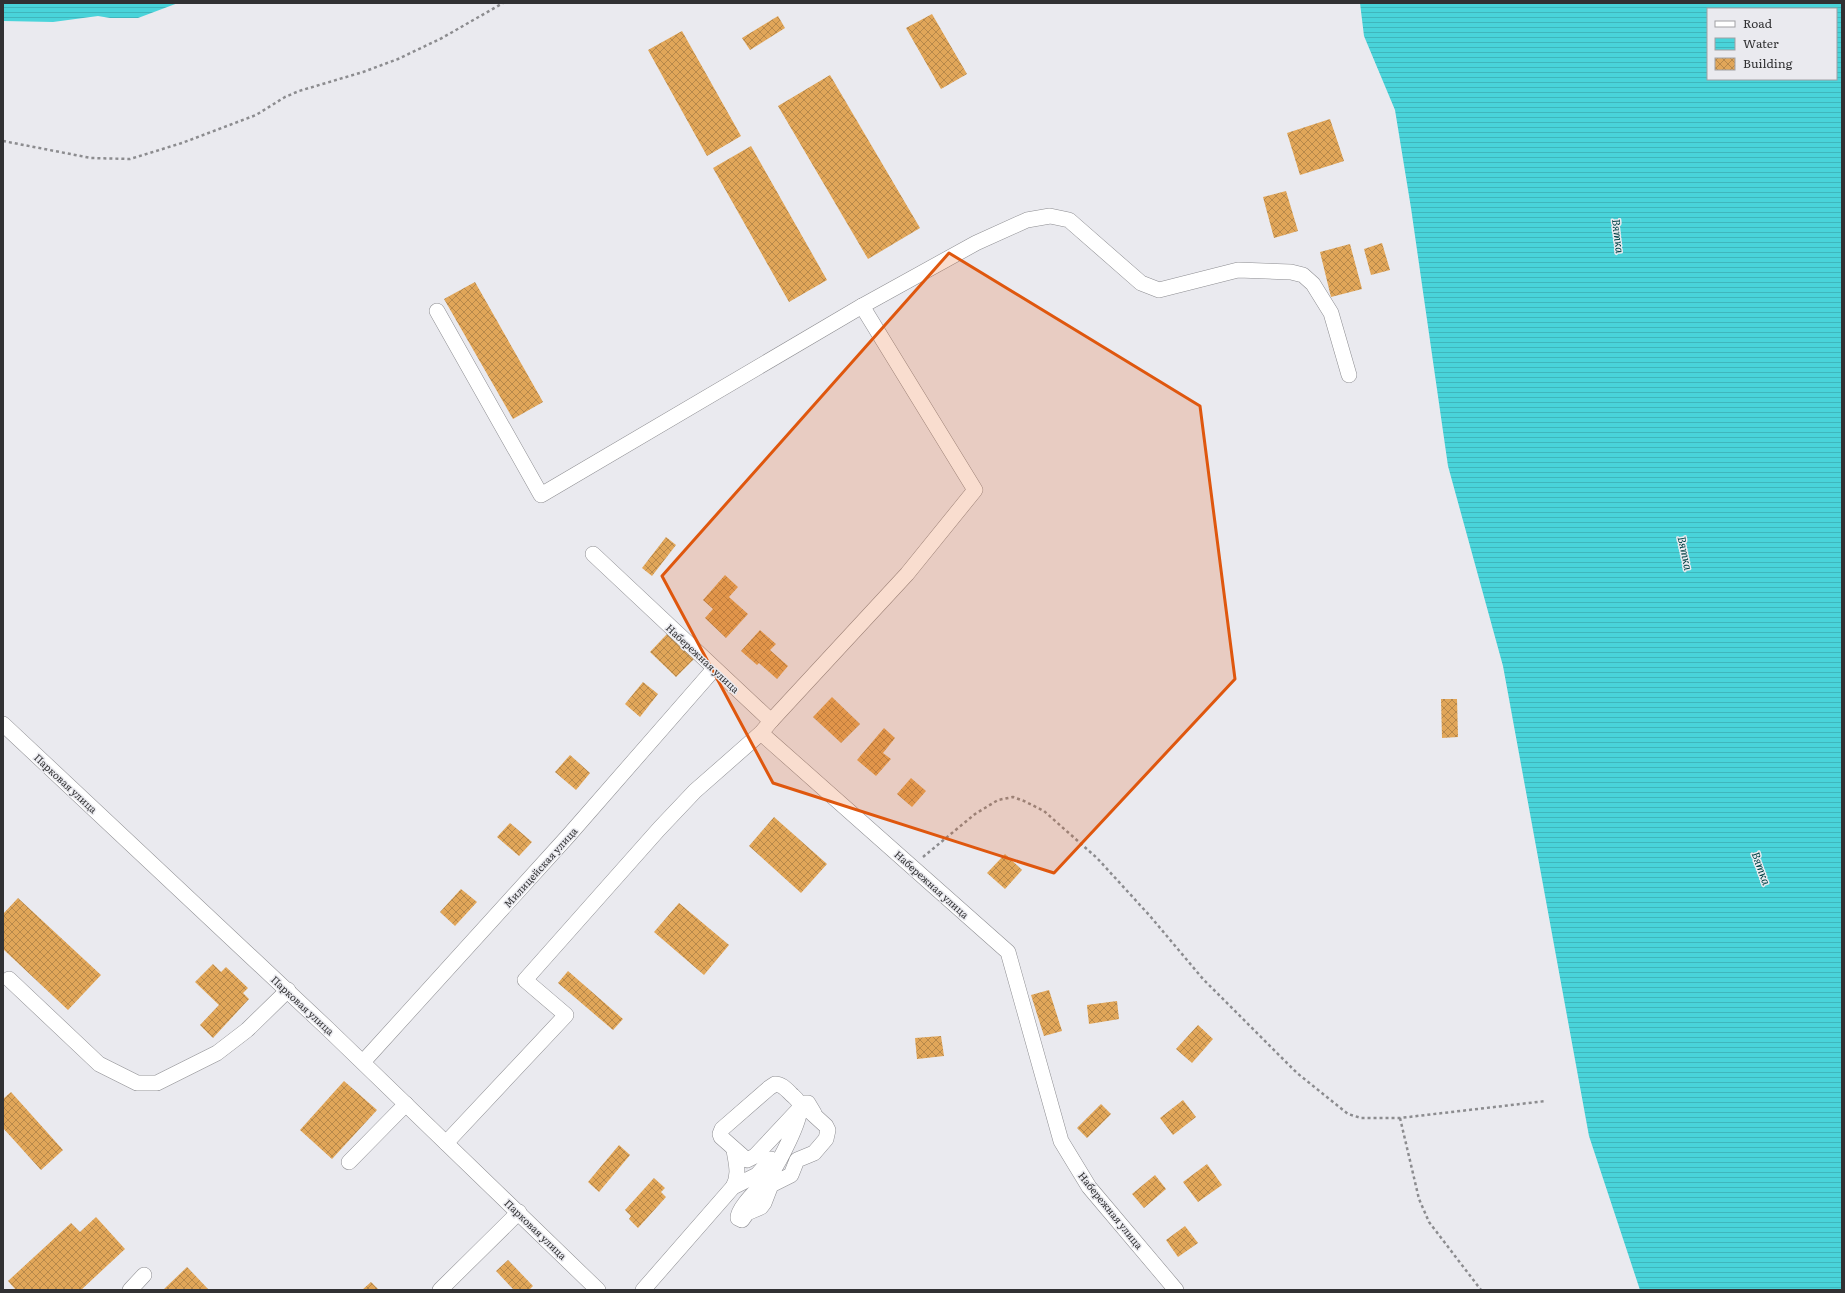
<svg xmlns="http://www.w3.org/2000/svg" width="1845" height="1293" font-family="Literata,serif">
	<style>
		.water { fill: url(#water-rules); fill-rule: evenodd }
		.building { fill: url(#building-cross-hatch) }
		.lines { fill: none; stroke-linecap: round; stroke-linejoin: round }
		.minor-casing { stroke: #8d8d91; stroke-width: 16 }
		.path { stroke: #8c8c8f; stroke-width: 2.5; stroke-dasharray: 3 3; stroke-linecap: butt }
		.minor { stroke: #fff; stroke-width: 15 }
		.marked { fill: #df570e; fill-opacity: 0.2; stroke: #df570e; stroke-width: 3; stroke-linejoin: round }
		.labels { text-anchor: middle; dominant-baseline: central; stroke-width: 3; stroke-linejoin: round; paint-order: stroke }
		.street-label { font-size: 10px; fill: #313133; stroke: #eaeaef }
		.water-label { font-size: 11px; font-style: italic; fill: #004245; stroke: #eaeaef }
	</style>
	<defs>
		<pattern id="water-rules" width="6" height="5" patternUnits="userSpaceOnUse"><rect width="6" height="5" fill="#49d4da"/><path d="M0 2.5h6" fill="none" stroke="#40b6bc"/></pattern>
		<pattern id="building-cross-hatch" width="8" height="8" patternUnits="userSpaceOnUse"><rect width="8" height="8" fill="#e1a659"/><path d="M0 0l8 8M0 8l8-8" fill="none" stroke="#b7884a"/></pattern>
	</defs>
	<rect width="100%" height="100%" fill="#eaeaef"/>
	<!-- water -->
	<g class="water">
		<polygon points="3,3 178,3 138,18 110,18 98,16 53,22 3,21"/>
		<path d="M1360 3H1842V1290H1640L1589 1136 1503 666 1448 466 1411 208 1395 110 1364 36ZM1708 9H1836V79H1708Z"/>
	</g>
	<!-- building -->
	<g class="building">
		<polygon points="932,14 967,74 941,89 906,28"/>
		<polygon points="778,16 785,28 750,50 742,38"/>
		<polygon points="682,31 741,136 707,156 648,50"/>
		<polygon points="830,75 920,228 868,259 778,106"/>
		<polygon points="1330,119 1344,161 1300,175 1287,133"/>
		<polygon points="751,146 827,280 789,302 713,168"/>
		<polygon points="1286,191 1298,231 1274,238 1263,197"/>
		<polygon points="1382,243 1390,270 1371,275 1364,249"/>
		<polygon points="1350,244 1362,289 1331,297 1320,252"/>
		<polygon points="475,282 543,402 513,419 444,299"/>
		<polygon points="666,537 676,545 652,576 642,568"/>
		<polygon points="725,575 738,587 729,597 748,614 726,638 705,618 713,609 703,600"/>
		<polygon points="760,630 776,644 770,650 788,666 777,679 759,663 757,665 741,651"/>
		<polygon points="667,634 694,659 676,677 650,652"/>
		<polygon points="643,682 658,694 640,717 625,704"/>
		<polygon points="832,697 860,724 841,743 813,717"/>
		<polygon points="1441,699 1457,699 1458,737 1442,738"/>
		<polygon points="884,728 895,738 883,753 891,759 876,776 857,760"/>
		<polygon points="570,755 590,773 576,790 555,772"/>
		<polygon points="911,778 926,791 912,807 897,794"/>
		<polygon points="774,817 827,864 801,893 749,846"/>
		<polygon points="510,823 532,842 519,856 497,837"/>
		<polygon points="1005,854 1022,870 1005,889 987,873"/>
		<polygon points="461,889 477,902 455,926 440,912"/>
		<polygon points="18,898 101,975 68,1010 3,949 3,914"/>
		<polygon points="679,903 729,945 704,975 654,932"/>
		<polygon points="213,964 221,972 226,967 248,988 243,993 249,999 213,1038 200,1025 219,1005 195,982"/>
		<polygon points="568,971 623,1019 613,1030 558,983"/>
		<polygon points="1049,990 1062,1031 1044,1036 1031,995"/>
		<polygon points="1117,1001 1119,1019 1089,1024 1087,1005"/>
		<polygon points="1198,1025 1213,1039 1192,1063 1176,1049"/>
		<polygon points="941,1036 944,1056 917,1059 915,1038"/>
		<polygon points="344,1081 377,1110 332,1159 300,1130"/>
		<polygon points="11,1092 63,1150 41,1170 3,1128 3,1099"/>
		<polygon points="1183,1100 1196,1117 1173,1135 1160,1118"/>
		<polygon points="1101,1104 1111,1114 1087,1138 1077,1128"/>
		<polygon points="619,1145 630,1155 599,1192 588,1182"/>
		<polygon points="1207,1164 1222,1185 1198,1202 1183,1182"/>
		<polygon points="1155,1175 1166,1189 1144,1208 1132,1194"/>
		<polygon points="654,1178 665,1188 661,1192 666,1197 638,1228 629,1219 631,1216 625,1210"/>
		<polygon points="96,1217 125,1249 81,1290 16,1290 8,1281 71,1223 80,1232"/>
		<polygon points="1185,1226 1198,1243 1178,1257 1166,1240"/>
		<polygon points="508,1260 533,1286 529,1290 514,1290 496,1271"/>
		<polygon points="187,1267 209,1290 163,1290"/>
		<polygon points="371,1282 379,1290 362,1290"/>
	</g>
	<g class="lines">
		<defs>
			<g id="minor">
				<polyline points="437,311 541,495 862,306"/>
				<polyline points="593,554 771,721 761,733 1008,952 1061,1141 1089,1187 1176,1290"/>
				<polyline points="771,721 907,574 975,490 862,306 976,243 1027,220 1050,216 1069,220 1141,283 1159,290 1238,270 1291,272 1303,275 1313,284 1331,313 1349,375"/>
				<polyline points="3,724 328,1029 598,1290"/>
				<polyline points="9,979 99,1064 137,1083 157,1083 217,1053 247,1030 288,990"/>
				<polyline points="363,1062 569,835 714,669"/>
				<path d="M803 1105 826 1126 828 1130 826 1139 814 1153 797 1160 791 1175 771 1185 764 1203 761 1207 747 1213 742 1220 738 1218C737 1207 764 1184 771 1174 779 1162 802 1119 800 1106 799 1100 794 1097 791 1094 786 1089 782 1084 775 1084L769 1088 722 1129 720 1134 721 1137 747 1160 755 1156 800 1108 804 1103H808L814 1113"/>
				<polyline points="446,1143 566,1015 525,980 659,829 695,791 761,733"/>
				<polyline points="349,1162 406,1104"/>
				<path d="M733 1187C740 1175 736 1163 734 1150"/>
				<polyline points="130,1290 144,1275"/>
				<polyline points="440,1290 519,1212"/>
				<polyline points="643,1290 733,1187 757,1175 771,1159"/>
			</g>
		</defs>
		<!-- minor casing -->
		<use href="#minor" class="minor-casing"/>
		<!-- path -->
		<g class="path">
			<polyline points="3,141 91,158 130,159 182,143 256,115 285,97 299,91 363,72 398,59 442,38 503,3"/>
			<polyline points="923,857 975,814 998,800 1013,797 1024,801 1044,811 1097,858 1150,916 1203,979 1297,1073 1348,1114 1361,1118 1400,1118 1546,1101"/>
			<polyline points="1400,1118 1419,1199 1429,1222 1481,1290"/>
		</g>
		<!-- minor -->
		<use href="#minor" class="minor"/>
	</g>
	<!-- marked area -->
	<path class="marked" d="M949 253 1200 406 1235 679 1054 873 773 783 662 576Z"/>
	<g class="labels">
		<!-- street labels -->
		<g class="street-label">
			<text transform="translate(703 658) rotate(43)">Набережная улица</text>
			<text transform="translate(66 783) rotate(43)">Парковая улица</text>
			<text transform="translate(540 867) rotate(-48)">Милицейская улица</text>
			<text transform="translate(932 884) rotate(42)">Набережная улица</text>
			<text transform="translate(303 1005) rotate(43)">Парковая улица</text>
			<text transform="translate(1111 1210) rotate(51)">Набережная улица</text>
			<text transform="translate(536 1229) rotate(44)">Парковая улица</text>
		</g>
		<!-- water labels -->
		<g class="water-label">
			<text transform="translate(1619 236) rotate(83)">Вятка</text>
			<text transform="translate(1686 553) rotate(78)">Вятка</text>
			<text transform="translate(1762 868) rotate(70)">Вятка</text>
		</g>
	</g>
	<!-- border -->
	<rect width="1845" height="1293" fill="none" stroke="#313133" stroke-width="8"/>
	<!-- legend -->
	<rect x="1707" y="8" width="130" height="72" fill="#eaeaef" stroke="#a0a0a4"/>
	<rect x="1715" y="21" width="20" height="6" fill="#ffffff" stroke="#a0a0a4"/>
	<text x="1743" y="28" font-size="12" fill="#313133">Road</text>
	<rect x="1715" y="38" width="20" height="12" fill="url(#water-rules)" stroke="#a0a0a4"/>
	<text x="1743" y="48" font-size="12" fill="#313133">Water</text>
	<rect x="1715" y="58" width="20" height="12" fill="url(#building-cross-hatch)" stroke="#a0a0a4"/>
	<text x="1743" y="68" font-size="12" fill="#313133">Building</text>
</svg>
